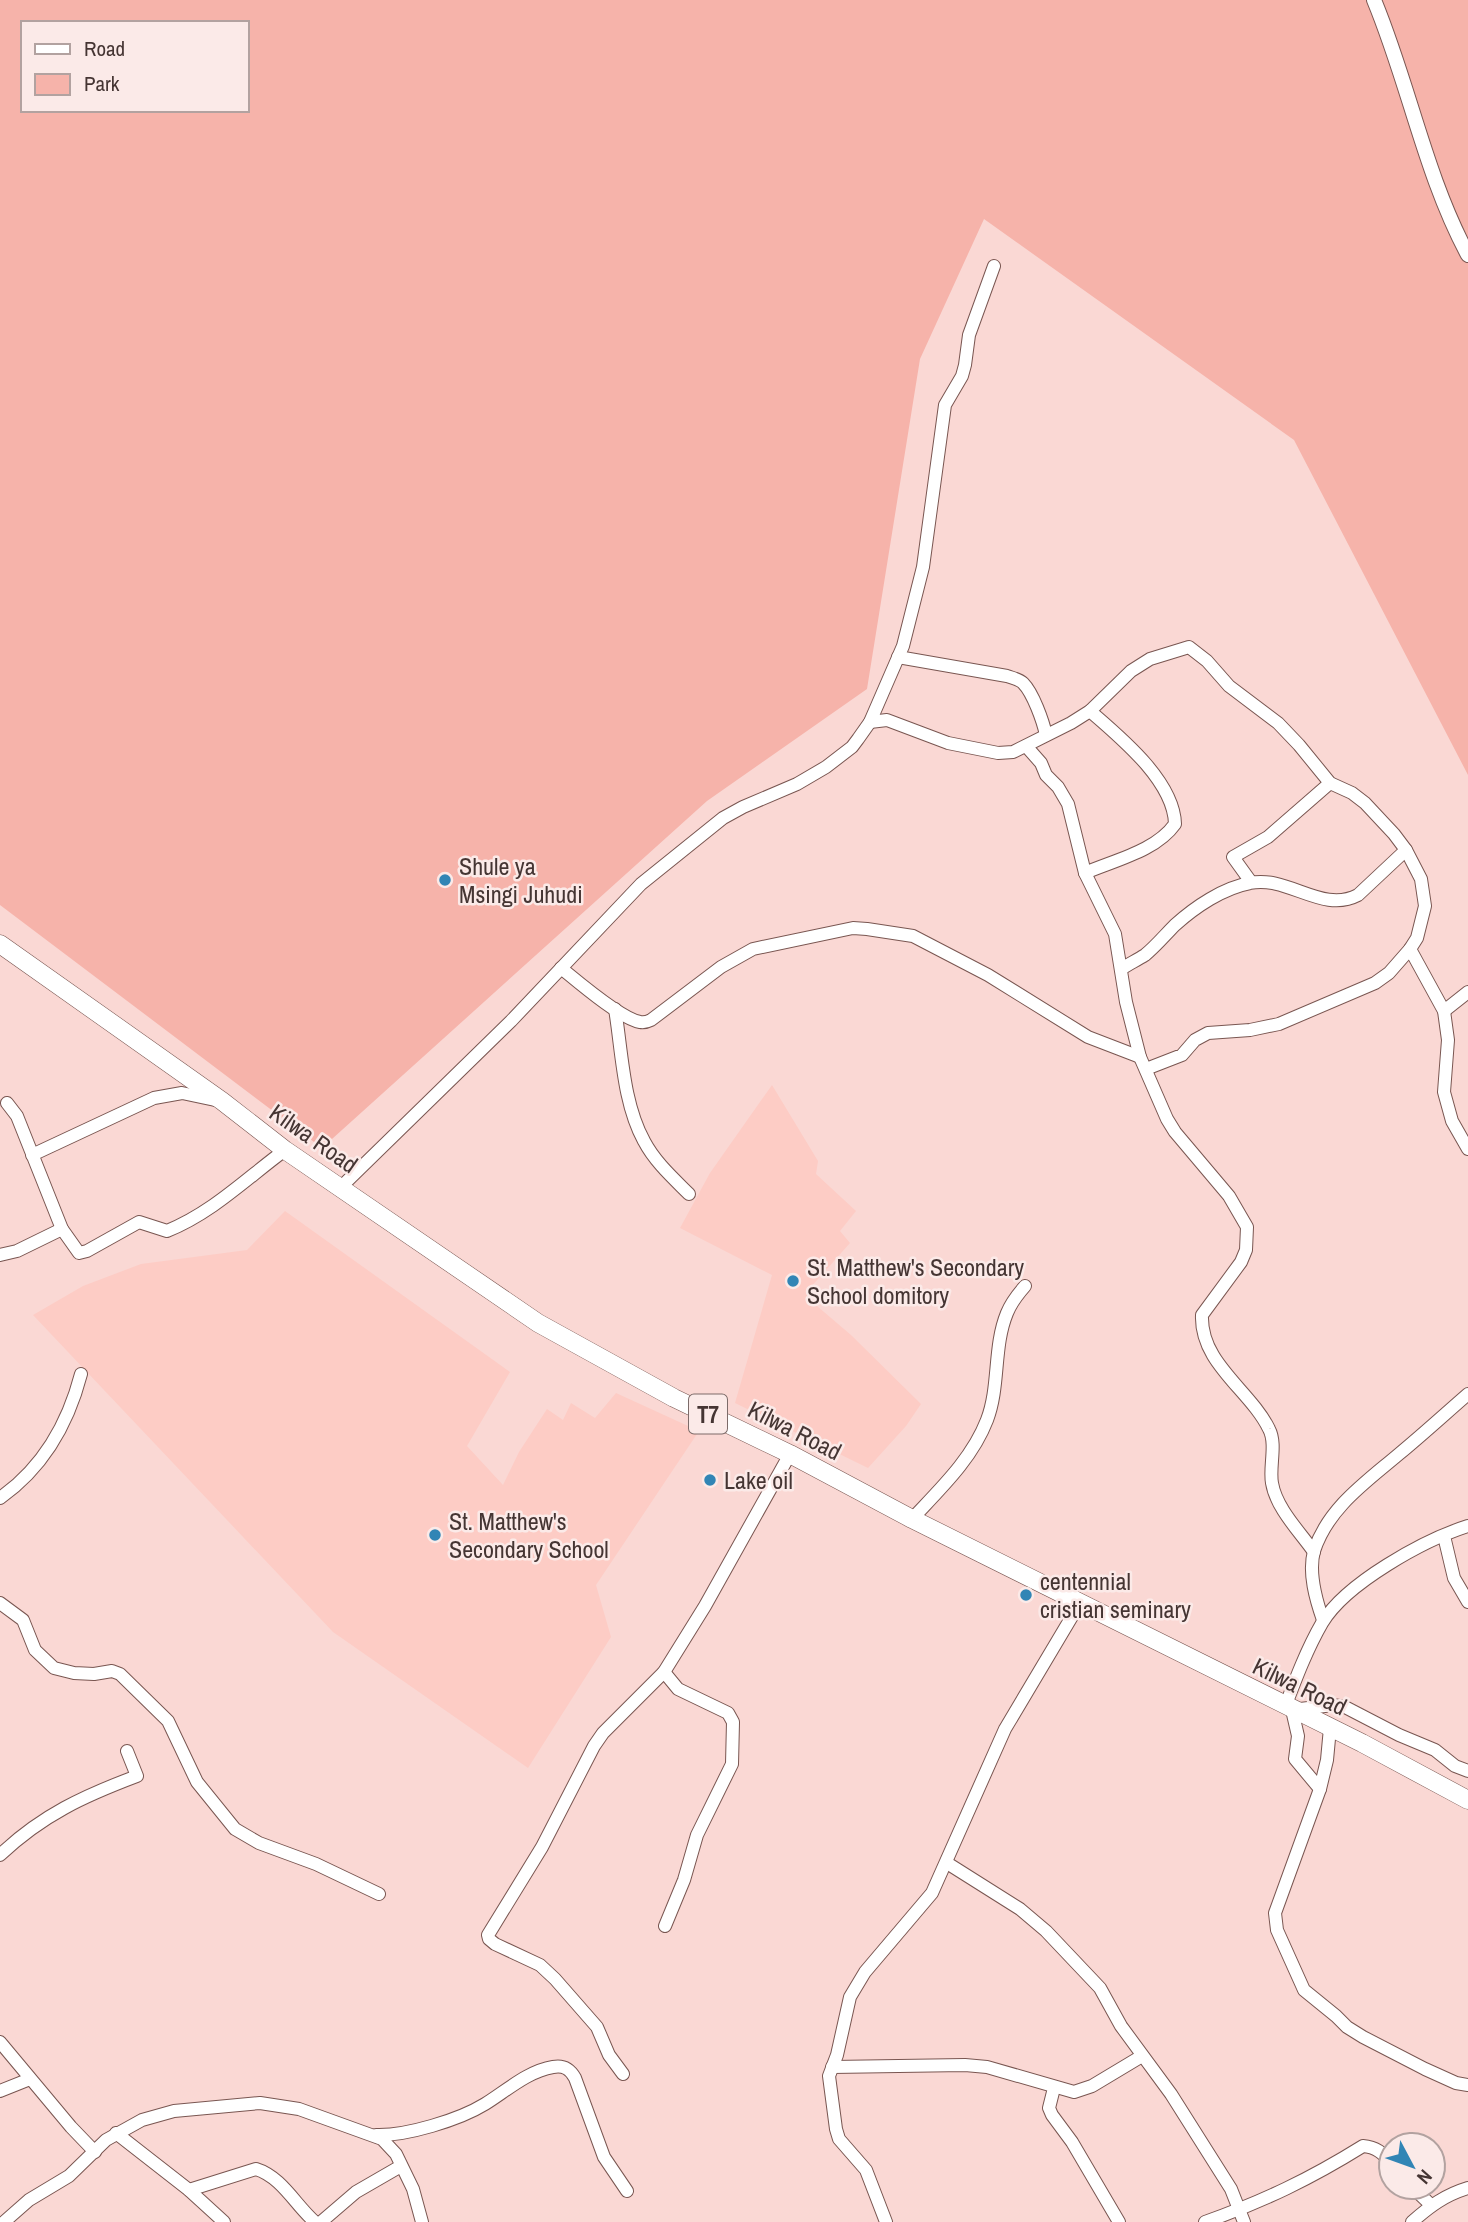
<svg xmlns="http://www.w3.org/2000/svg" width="1468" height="2222" font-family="'Archivo Narrow',sans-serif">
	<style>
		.built { fill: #fdccc5 }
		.green { fill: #f6b3aa; fill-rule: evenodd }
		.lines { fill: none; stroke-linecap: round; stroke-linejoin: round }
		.minor-casing { stroke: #795651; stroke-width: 14 }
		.major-casing { stroke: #795651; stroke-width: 16 }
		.highway-casing { stroke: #795651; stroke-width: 19 }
		.minor { stroke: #fff; stroke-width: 12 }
		.major { stroke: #fff; stroke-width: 14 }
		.highway { stroke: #fff; stroke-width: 18 }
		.poi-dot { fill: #3185b5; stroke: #fbeae8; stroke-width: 2.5 }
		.labels { text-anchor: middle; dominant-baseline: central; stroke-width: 5; stroke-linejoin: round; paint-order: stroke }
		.shield { fill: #fbeae8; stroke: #7c6b69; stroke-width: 2 }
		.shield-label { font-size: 23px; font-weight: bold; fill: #453533 }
		.poi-label { font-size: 24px; fill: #453533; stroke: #fbeae8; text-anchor: start }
		.street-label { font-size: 24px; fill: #453533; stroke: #fbeae8 }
	</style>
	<rect width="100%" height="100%" fill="#fad8d4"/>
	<!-- built -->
	<g class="built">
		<polygon points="772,1085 818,1161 816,1174 856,1211 840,1231 850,1243 810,1288 815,1293 817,1306 851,1335 921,1404 906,1426 868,1468 735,1403 772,1275 680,1228 710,1173"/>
		<polygon points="285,1211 510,1372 467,1446 503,1485 519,1452 547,1409 563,1420 571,1403 595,1418 616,1393 699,1431 596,1585 611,1637 528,1768 333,1632 33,1315 83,1286 141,1264 247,1250"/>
	</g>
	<!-- green -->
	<path class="green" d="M0 0H1468V775L1294 440 984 219 920 359 867 689 707 801 322 1148 0 905ZM23 23H247V110H23Z"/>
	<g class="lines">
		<defs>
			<g id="minor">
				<path d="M898 657 1007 676C1012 678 1019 679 1023 683 1033 693 1043 721 1046 735"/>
				<polyline points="870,722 887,720 948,743 998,753 1013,752 1071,723 1090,711 1131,671 1150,659 1189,647 1207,661 1229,686 1278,723 1299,745 1330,783 1352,793 1365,803 1394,834 1406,850 1421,879 1425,906 1417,938 1410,949 1389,973 1375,983 1279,1024 1250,1030 1208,1033 1195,1040 1182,1055 1146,1069"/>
				<path d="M1026 746 1041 763 1046 775 1058 787 1068 804 1085 873 1115 934 1126 1002 1140 1057 1167 1119 1175 1132 1229 1196 1247 1227 1246 1250 1241 1262 1202 1315C1200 1363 1250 1390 1269 1429 1277 1444 1269 1467 1272 1483 1276 1508 1300 1532 1314 1552"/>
				<path d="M1085 873C1115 860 1156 851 1175 824 1174 781 1120 737 1090 711"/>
				<polyline points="1251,882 1233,857 1268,837 1330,783"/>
				<polyline points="1410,949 1444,1011 1448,1040 1444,1092 1452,1121 1468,1149"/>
				<path d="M561 968C577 981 621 1019 640 1022 644 1023 647 1022 651 1020L721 967 753 949 853 928 867 929 913 936 988 975 1088 1037 1140 1057"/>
				<path d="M1121 969C1129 964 1137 960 1145 955 1156 946 1165 935 1175 925 1195 907 1223 888 1250 883 1288 875 1322 914 1358 895L1406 850"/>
				<path d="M615 1009C622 1052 623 1103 644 1141 655 1162 673 1178 689 1194"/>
				<polyline points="1444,1011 1468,992"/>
				<path d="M7 1103 17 1116 62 1229 79 1253 87 1251 139 1222 167 1231C212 1213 247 1178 285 1150"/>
				<polyline points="32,1155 154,1098 182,1093 215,1100"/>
				<polyline points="341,1187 511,1021 641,884 723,818 743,807 797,784 826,767 852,747 858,739 870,722 903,646 923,567 945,405 962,376 965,365 969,335 994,266"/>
				<polyline points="0,1255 17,1251 62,1229"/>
				<path d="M0 1498C44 1467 68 1424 81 1374"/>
				<path d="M912 1519C940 1489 972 1459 987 1420 1000 1386 993 1347 1007 1313 1011 1303 1018 1294 1025 1286"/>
				<polyline points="1444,1536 1454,1578 1468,1602"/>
				<polyline points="0,1603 23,1620 35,1650 54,1668 74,1673 94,1674 112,1671 120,1674 168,1721 197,1782 235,1829 259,1843 316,1864 379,1894"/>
				<path d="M1323 1620C1316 1600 1308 1573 1314 1551 1328 1508 1366 1482 1399 1454 1422 1435 1445 1414 1468 1394"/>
				<polyline points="664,1672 678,1689 728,1713 733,1722 732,1764 697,1835 684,1880 665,1926"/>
				<path d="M1285 1707C1296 1678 1307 1649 1322 1623 1346 1583 1424 1540 1468 1526"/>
				<polyline points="1330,1728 1327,1760 1320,1789 1275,1913 1277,1930 1304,1990 1336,2016 1347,2027 1363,2037 1425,2069 1456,2083 1468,2085"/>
				<polyline points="1320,1789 1295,1759 1298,1736 1292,1710 1333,1705 1345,1707 1399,1735 1435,1750 1455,1766 1468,1771"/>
				<path d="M0 1855C42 1815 84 1796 137 1776L127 1751"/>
				<polyline points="947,1863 1020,1909 1046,1931 1100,1988 1121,2026 1171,2094 1231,2189 1244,2222"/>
				<polyline points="0,2042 71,2127 95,2152"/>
				<polyline points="832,2067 965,2065 987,2067 1074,2092 1092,2086 1142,2056"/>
				<polyline points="623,2074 609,2055 597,2027 555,1979 540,1965 495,1944 489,1939 488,1935 542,1847 594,1746 603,1733 664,1672 705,1606 790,1454"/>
				<polyline points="1054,2088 1049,2108 1052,2115 1072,2142 1119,2222"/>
				<polyline points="0,2091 30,2079"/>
				<polyline points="116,2133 189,2190 224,2222"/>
				<path d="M376 2135C406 2136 459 2120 485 2104 506 2091 528 2071 553 2067 564 2065 570 2069 575 2078L604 2157 627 2191"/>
				<polyline points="1412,2187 1431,2205"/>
				<path d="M189 2190 256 2169C282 2177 296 2206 315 2222"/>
				<polyline points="4,2222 29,2200 69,2176 106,2140 142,2120 174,2111 260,2103 299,2109 382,2139 396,2154 413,2189 422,2222"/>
				<polyline points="321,2222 356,2192 401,2166"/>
				<polyline points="886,2222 866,2170 839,2139 836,2129 829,2076 837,2055 850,1997 865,1972 932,1893 1005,1729 1080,1603"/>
				<path d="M1205 2222C1264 2201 1310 2179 1363 2146 1376 2147 1383 2153 1391 2163"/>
				<path d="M1412 2222C1430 2206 1445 2195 1468 2188"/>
			</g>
			<path id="major" d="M1374 0C1409 84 1425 175 1468 255"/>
			<polyline id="highway" points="0,944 222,1101 285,1150 538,1323 674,1398 790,1454 912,1519 1362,1743 1468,1800"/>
		</defs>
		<!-- minor casing -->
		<use href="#minor" class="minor-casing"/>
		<!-- major casing -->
		<use href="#major" class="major-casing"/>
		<!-- highway casing -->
		<use href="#highway" class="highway-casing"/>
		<!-- minor -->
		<use href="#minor" class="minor"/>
		<!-- major -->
		<use href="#major" class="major"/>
		<!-- highway -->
		<use href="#highway" class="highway"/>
	</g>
	<!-- markers -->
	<g class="poi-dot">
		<circle cx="445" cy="880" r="7"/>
		<circle cx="793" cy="1281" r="7"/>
		<circle cx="710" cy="1480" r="7"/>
		<circle cx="435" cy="1535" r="7"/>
		<circle cx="1026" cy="1595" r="7"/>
	</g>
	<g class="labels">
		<!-- shield labels -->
		<rect class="shield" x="689" y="1394.5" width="38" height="39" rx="5"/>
		<g class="shield-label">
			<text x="708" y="1414">T7</text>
		</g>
		<!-- poi labels -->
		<g class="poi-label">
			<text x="459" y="866">Shule ya<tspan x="459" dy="28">Msingi Juhudi</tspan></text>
			<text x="807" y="1267">St. Matthew's Secondary<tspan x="807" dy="28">School domitory</tspan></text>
			<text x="724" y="1480">Lake oil</text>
			<text x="449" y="1521">St. Matthew's<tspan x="449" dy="28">Secondary School</tspan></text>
			<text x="1040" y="1581">centennial<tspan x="1040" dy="28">cristian seminary</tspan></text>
		</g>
		<!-- street labels -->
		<g class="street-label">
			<text transform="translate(314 1138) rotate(35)">Kilwa Road</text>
			<text transform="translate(795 1430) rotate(27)">Kilwa Road</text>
			<text transform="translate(1300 1686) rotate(26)">Kilwa Road</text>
		</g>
	</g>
	<!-- legend -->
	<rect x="21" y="21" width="228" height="91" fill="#fbeae8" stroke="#b2a2a0" stroke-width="2"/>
	<rect x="35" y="44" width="35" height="10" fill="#ffffff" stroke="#b2a2a0" stroke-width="2"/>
	<text x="84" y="56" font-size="21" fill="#453533">Road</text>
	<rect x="35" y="74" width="35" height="21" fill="#f6b3aa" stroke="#b2a2a0" stroke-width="2"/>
	<text x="84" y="91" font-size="21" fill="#453533">Park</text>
	<!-- north arrow -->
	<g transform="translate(1412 2166) rotate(131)"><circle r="33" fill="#fbeae8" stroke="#b2a2a0" stroke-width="2"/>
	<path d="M0-5L12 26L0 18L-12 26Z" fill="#3185b5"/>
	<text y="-10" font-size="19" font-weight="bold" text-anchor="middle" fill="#453533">N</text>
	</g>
</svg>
